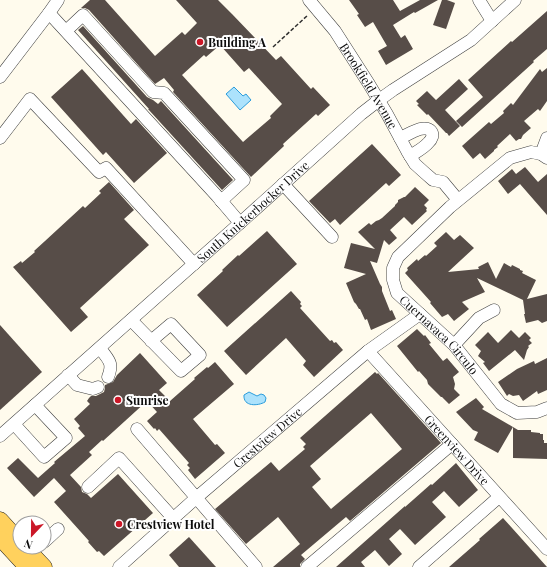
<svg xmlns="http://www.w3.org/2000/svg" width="547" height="567" font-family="'Playfair Display',serif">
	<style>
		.water { fill: #ace2fc; stroke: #2b9cdb }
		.building { fill: #574d48; fill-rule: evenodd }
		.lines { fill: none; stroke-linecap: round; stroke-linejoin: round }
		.minor-casing { stroke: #404040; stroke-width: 13 }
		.major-casing { stroke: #1e1e1e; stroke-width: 17 }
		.path { stroke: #2f2f2f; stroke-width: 1.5; stroke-dasharray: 4 2; stroke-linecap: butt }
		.minor { stroke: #fff; stroke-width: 12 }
		.major { stroke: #ffd15d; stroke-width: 16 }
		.poi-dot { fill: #cb1727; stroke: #fff; stroke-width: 1.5 }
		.labels { text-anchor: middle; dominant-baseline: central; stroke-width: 4; stroke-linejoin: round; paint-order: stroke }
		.poi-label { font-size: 12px; font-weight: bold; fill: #0d0d0d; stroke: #fff; text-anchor: start }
		.street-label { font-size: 12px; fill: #0d0d0d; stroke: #fff }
	</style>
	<rect width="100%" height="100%" fill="#fffbed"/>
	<!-- water -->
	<g class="water">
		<polygon points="234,87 243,96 246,94 251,100 240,110 226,94"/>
		<path d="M249 392 257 396 261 394 264 395 266 398 265 402C258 406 243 407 244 395Z"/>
	</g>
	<!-- building -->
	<g class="building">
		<path d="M90 0H105L155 56 182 32 185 35 197 23 176 0H218L232 14 276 60 281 56 311 89 313 87 330 105 318 116 316 114 283 144 284 146 251 177 173 92 174 90 164 78 155 84 89 10 85 8H81ZM220 45 244 72 249 68 282 104 270 116 271 118 243 142 182 75 204 55 206 57Z"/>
		<polygon points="349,0 393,0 400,11 420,0 438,0 415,13 414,12 393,25 401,38 405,35 413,49 386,65 378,51 387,46 373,22 365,27 357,15 359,14"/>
		<polygon points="442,0 447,0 455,3 446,29 433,25"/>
		<polygon points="547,11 547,49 533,61 534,62 462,127 456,121 483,97 468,80 511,41 512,42"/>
		<polygon points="83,26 147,97 153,100 158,104 161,101 233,180 222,190 148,109 149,109 78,30"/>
		<polygon points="547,68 547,101 540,111 538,109 524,121 531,128 523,135 521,139 519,139 516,141 510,134 497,146 498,147 494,150 494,151 485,159 480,153 473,159 462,146 489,122 491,124 504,113 503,111 511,103 513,105 540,69 542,72"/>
		<polygon points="82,69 131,124 136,119 167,153 134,183 106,152 103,155 51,97"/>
		<polygon points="459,79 468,89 445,110 460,126 449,136 447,133 446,133 428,114 427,115 417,105 419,104 416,101 427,91 436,100"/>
		<polygon points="372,144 401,175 389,186 386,183 340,225 335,219 330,223 309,201"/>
		<polygon points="525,167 538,182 547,174 547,215 520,184 508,194 498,181 512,169 516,174"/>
		<polygon points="109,182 134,210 124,219 149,245 80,308 88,317 71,332 13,267 21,261 22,263 35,252 34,251 45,241 83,206 85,208 101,193 99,191"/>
		<polygon points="415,187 429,200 424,205 427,208 426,210 427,211 412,225 404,217 390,230 397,238 389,245 384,240 377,263 370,261 380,284 382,287 382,291 390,311 392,310 396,319 371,330 367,319 365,320 360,309 359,309 356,304 354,302 346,283 366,274 344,268 351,243 375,249 358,232 369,223 371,225 376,221 379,220 382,218 395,206 395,205 398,202 398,200 404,197 405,197"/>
		<polygon points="267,231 297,264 227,327 197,295 223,271 222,270 238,255 239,256"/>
		<polygon points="446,232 454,240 460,235 474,248 448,272 479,269 478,267 488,262 496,279 504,263 511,267 512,265 520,269 520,270 523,271 522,273 536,280 527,299 547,294 547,321 542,323 538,320 526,323 524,314 525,314 523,300 477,278 485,292 462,302 469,309 454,321 448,314 442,317 430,303 431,302 405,273 408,270 407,268 417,259 418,261 425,255 426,256 437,246 434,243"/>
		<polygon points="291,291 301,302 300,304 302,306 300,308 330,341 332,340 334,343 336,342 343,350 314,377 303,365 306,361 286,338 246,375 224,351"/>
		<polygon points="0,325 42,372 0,410"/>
		<polygon points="417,329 424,336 425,335 431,343 429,344 443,361 447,358 459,372 453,377 455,384 454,389 460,395 449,404 442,397 441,397 428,384 427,380 419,371 418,372 397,346"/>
		<polygon points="511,330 519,338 525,332 531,338 529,340 532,343 528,346 529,347 527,350 524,360 515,350 489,371 483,363 485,362 478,356 481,351 475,345 488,332 498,343"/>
		<polygon points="140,353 167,383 159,390 170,401 195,379 194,378 207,367 208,368 215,362 234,384 193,419 215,445 217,444 225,453 195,479 188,470 190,468 187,465 189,463 159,429 157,431 155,428 154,429 147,421 157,412 147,401 103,441 102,440 89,452 92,455 70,475 81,487 82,492 87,494 91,498 118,474 153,513 104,556 99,551 97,552 88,542 89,541 54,502 66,491 54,478 34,497 7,468 18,458 38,478 55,463 54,462 85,436 78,428 80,426 74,419 90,404 87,401 89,398 91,396 96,396 104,392 105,388 105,385 113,382 117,375"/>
		<polygon points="547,358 547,390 538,394 537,391 523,401 519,395 513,396 509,394 507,396 498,382 517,369 534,361 535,364"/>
		<path d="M375 372 377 374 378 373 441 443 350 521 346 517 301 555 305 559 300 564V567H273L300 544 278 517 246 544 215 509 271 462 279 471 305 449 303 447 306 444 300 438ZM371 413 402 449 331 509 312 487 321 479 310 466Z"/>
		<polygon points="476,398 484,407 482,409 513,427 498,453 474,440 478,432 473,430 456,412"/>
		<polygon points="513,427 518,430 531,430 531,432 540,433 540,434 543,434 543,440 544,440 544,443 547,443 547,459 513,458"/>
		<polygon points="456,463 478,490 459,507 444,491 432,502 446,517 415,545 400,529 389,539 402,554 389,566 375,550 361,562 365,567 336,567 405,506 405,507 431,484 432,485"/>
		<polygon points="503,518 547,567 449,567 480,540 479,539"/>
		<polygon points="189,537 216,567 179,567 169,555"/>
	</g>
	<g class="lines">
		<defs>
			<g id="minor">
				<path id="s1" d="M309 0 335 31 369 84 387 114 407 151 415 164 425 173 433 180 443 182 458 200"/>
				<polyline points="479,0 492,21"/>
				<polyline points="49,13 217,196 240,223"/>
				<polyline points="66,31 83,15 153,92 164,93 244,180 221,201"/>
				<polyline points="0,77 49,13 58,0"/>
				<polyline points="0,138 30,99 99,172 106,168 194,264"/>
				<path d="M400 138C407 135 413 131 420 129 431 126 437 135 428 143 424 148 416 152 410 156"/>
				<polyline points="541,154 547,138"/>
				<path id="s2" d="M547 158 541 154 531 152 510 158 450 207 398 257 393 268V280L397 293 454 345 501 404 517 413 537 412 547 408"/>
				<polyline points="283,184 332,237"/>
				<polyline points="131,320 181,371 200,355 171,324 151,341"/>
				<polyline points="454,345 479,318 494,310"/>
				<path d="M100 348C108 360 114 362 108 377"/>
				<path id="s3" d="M368 351 547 549"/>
				<polyline points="68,375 77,385 93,389 98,387"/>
				<polyline points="14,424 44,457 66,438 35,405"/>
				<polyline points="137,429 256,567"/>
				<path id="s4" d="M0 436 240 223 361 114 379 100 393 90 471 40 515 0"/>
				<polyline points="88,487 119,458 173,518"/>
				<polyline points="44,542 58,529"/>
				<path id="s5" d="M119 567 196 498 368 351 420 314"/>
				<polyline points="307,567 452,444"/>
				<polyline points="419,567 499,497"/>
			</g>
			<g id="major">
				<polyline points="0,520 20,542"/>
				<polyline points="0,539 4,542 27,567"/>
				<polyline points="25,547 44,567"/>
			</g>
		</defs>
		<!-- minor casing -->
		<use href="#minor" class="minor-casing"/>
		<!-- major casing -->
		<use href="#major" class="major-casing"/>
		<!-- path -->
		<polyline class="path" points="273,47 308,15"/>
		<!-- minor -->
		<use href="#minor" class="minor"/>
		<!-- major -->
		<use href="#major" class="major"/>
	</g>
	<!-- markers -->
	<g class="poi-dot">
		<circle cx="200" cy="42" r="4"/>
		<circle cx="118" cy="400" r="4"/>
		<circle cx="119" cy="524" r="4"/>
	</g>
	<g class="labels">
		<!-- poi labels -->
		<g class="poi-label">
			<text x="208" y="42">Building A</text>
			<text x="126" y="400">Sunrise</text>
			<text x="127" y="524">Crestview Hotel</text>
		</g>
		<!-- street labels -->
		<g class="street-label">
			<text stroke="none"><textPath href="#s1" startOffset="105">Brookfield Avenue</textPath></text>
			<text stroke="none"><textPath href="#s4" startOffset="338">South Knickerbocker Drive</textPath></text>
			<text stroke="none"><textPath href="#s2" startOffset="286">Cuernavaca Circulo</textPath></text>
			<text stroke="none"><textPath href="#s5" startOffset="197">Crestview Drive</textPath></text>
			<text stroke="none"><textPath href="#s3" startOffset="133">Greenview Drive</textPath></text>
		</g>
	</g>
	<!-- north arrow -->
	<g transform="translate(32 535) rotate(202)"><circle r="19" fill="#ffffff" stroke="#9e9e9e"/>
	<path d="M0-3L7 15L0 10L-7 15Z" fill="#cb1727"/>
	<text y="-6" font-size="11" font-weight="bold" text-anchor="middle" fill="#0d0d0d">N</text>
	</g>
</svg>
